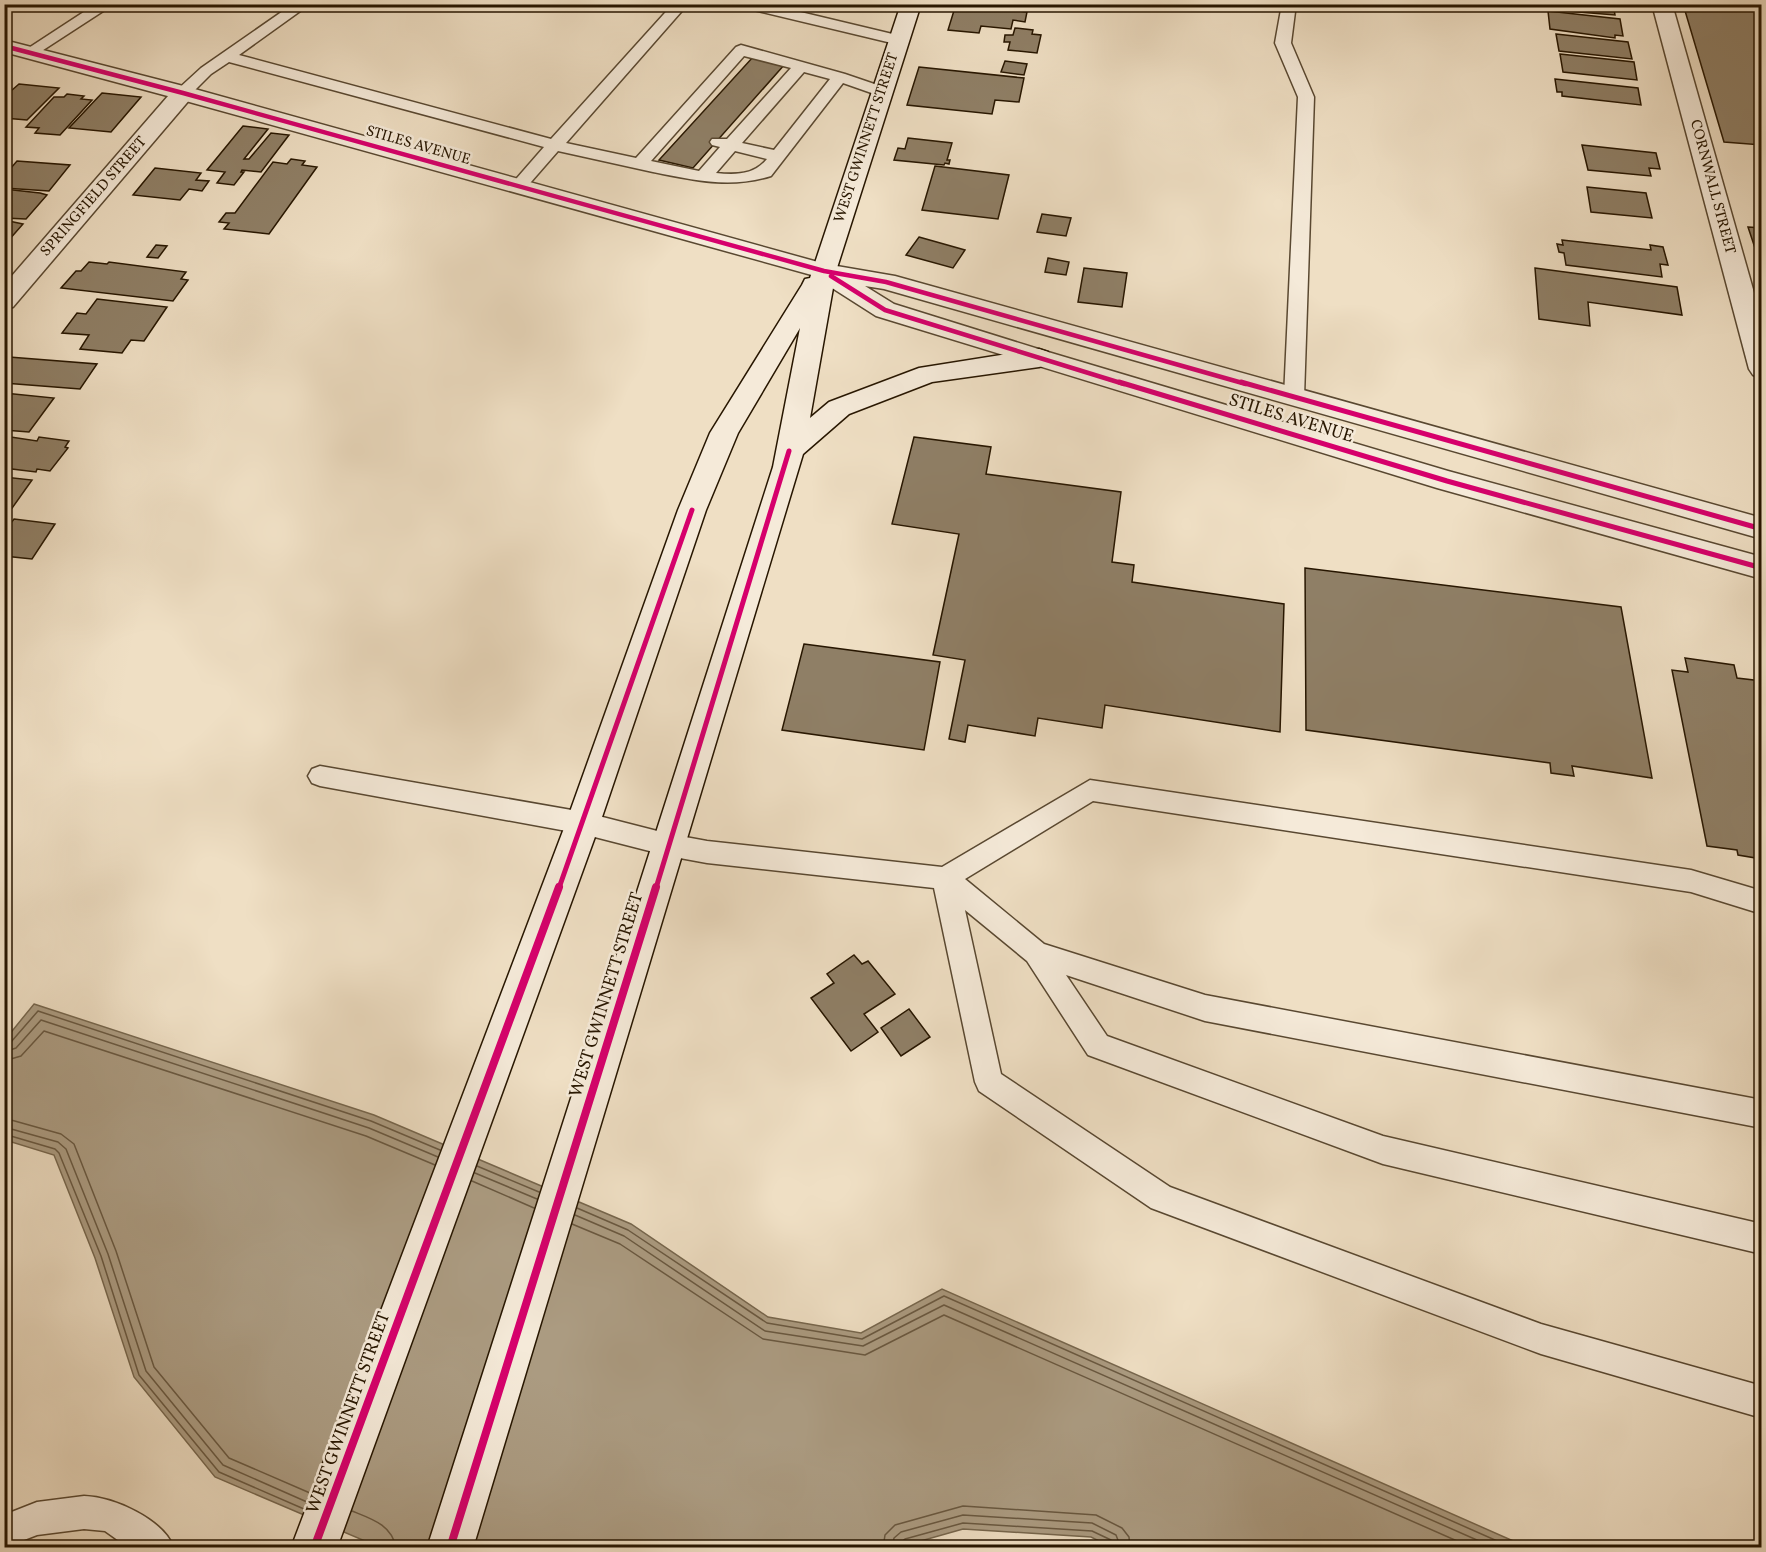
<svg xmlns="http://www.w3.org/2000/svg" width="1766" height="1552" font-family="Vollkorn,serif">
	<style>
		.water { fill: #ab9b81; stroke: #76664d; stroke-width: 1.5 }
		.lines { fill: none; stroke-linecap: round; stroke-linejoin: round }
		.shore { stroke: #695840; stroke-width: 1.5 }
		.building { fill: #8f7f66; stroke: #271600; stroke-width: 1.5 }
		.service-casing { stroke: #594831; stroke-width: 3 }
		.minor-casing { stroke: #594831; stroke-width: 3 }
		.tertiary-casing { stroke: #594831; stroke-width: 3 }
		.secondary-casing { stroke: #271600; stroke-width: 3 }
		.service { fill: #f5ead9; fill-rule: evenodd }
		.minor { fill: #f5ead9; fill-rule: evenodd }
		.tertiary { fill: #f5ead9; fill-rule: evenodd }
		.secondary { fill: #f5ead9; fill-rule: evenodd }
		.cycleway-far2-casing { stroke: #f5ead9; stroke-width: 7 }
		.cycleway-far1-casing { stroke: #f5ead9; stroke-width: 9 }
		.cycleway-casing { stroke: #f5ead9; stroke-width: 11 }
		.cycleway-far2 { stroke: #d6006c; stroke-width: 4.5 }
		.cycleway-far1 { stroke: #d6006c; stroke-width: 5 }
		.cycleway { stroke: #d6006c; stroke-width: 8 }
		.labels { text-anchor: middle; dominant-baseline: central; stroke-width: 5; stroke-linejoin: round; paint-order: stroke }
		.far-street-label { font-size: 15px; fill: #271600; stroke: #f5ead9 }
		.street-label { font-size: 18px; fill: #271600; stroke: #f5ead9 }
	</style>
	<rect width="100%" height="100%" fill="#efdfc4"/>
	<filter id="stains"><feTurbulence type="fractalNoise" baseFrequency=".00333" numOctaves="4"/><feColorMatrix values="0 0 0 0 .2 0 0 0 0 .09 0 0 0 0 .02 0 0 0 .5 -.17"/></filter>
	<radialGradient id="worn" r=".72"><stop offset=".6" stop-color="#630" stop-opacity="0"/><stop offset="1" stop-color="#630" stop-opacity=".3"/></radialGradient>
	<!-- water -->
	<polygon class="water" points="34,1004 374,1115 631,1224 768,1317 861,1333 942,1289 1527,1547 1113,1548 1091,1537 963,1529 896,1548 379,1547 215,1477 134,1377 95,1258 54,1155 5,1140 4,1041"/>
	<g class="lines">
		<!-- shore -->
		<g class="shore">
			<polyline points="4,1044 11,1042 38,1011 371,1121 440,1150"/>
			<polyline points="4,1052 16,1048 41,1020 369,1128 438,1157"/>
			<polyline points="4,1061 21,1056 44,1031 366,1136 435,1165"/>
			<polyline points="4,1118 61,1134 74,1144 116,1251 154,1367 229,1458 310,1493"/>
			<polyline points="4,1127 58,1142 66,1149 108,1254 146,1371 223,1465 307,1502"/>
			<polyline points="4,1134 55,1149 59,1153 101,1256 139,1375 219,1472 304,1509"/>
			<polyline points="477,1166 539,1192"/>
			<polyline points="475,1173 537,1199"/>
			<polyline points="472,1181 534,1208"/>
			<polyline points="577,1208 628,1230 767,1323 862,1339 944,1296 1513,1548"/>
			<polyline points="575,1215 624,1236 765,1331 863,1346 944,1305 1495,1548"/>
			<polyline points="572,1224 620,1244 763,1339 865,1355 944,1315 1473,1548"/>
			<path d="M352 1511C372 1519 392 1525 396 1548"/>
			<polyline points="883,1548 885,1535 895,1525 963,1506 1096,1515 1122,1528 1129,1537 1130,1548"/>
			<polyline points="892,1548 894,1538 901,1532 963,1515 1092,1523 1116,1535 1121,1548"/>
			<polyline points="900,1548 901,1542 905,1539 963,1523 1092,1531 1111,1540 1114,1548"/>
		</g>
	</g>
	<!-- building -->
	<g class="building">
		<polygon points="956,4 958,4 1027,12 1025,22 1013,20 1011,29 981,26 979,33 948,30"/>
		<polygon points="1528,4 1613,4 1615,15 1528,8"/>
		<polygon points="1683,4 1762,4 1762,145 1724,142"/>
		<polygon points="1548,11 1620,19 1623,36 1615,35 1615,38 1550,29"/>
		<polygon points="1015,28 1033,30 1032,34 1041,35 1037,53 1008,50 1010,42 1004,42 1005,35 1013,35"/>
		<polygon points="1556,34 1628,42 1632,59 1559,51"/>
		<polygon points="1560,54 1634,62 1637,80 1563,72"/>
		<polygon points="753,57 785,64 693,168 659,160"/>
		<polygon points="1005,61 1027,64 1024,75 1001,72"/>
		<polygon points="919,67 1024,78 1019,102 995,100 992,114 907,105"/>
		<polygon points="1555,79 1638,88 1641,105 1562,96 1562,92 1557,92"/>
		<polygon points="19,84 59,88 27,120 4,118 4,97"/>
		<polygon points="102,93 141,97 111,132 69,128"/>
		<polygon points="67,94 84,96 81,99 92,100 60,135 35,133 39,128 26,127 54,97 64,97"/>
		<polygon points="243,126 268,129 244,159 249,159 271,133 289,135 261,172 242,170 241,172 244,172 234,185 217,183 225,172 207,170"/>
		<polygon points="908,138 952,143 947,160 950,160 949,164 945,163 944,165 894,160 898,148 905,149"/>
		<polygon points="1582,145 1656,153 1660,169 1649,168 1651,176 1588,170"/>
		<polygon points="291,159 305,161 302,165 317,167 269,234 224,229 229,223 219,222 226,213 235,213 273,162 287,164"/>
		<polygon points="17,161 70,165 49,191 4,188 4,176"/>
		<polygon points="935,166 1009,175 998,219 922,210"/>
		<polygon points="155,168 201,173 196,180 209,181 202,191 189,189 180,200 133,195"/>
		<polygon points="1587,187 1646,193 1652,218 1591,212"/>
		<polygon points="4,189 40,193 47,195 26,219 4,218"/>
		<polygon points="1042,214 1071,218 1066,236 1037,232"/>
		<polygon points="4,220 23,224 8,241 4,241"/>
		<polygon points="1748,227 1762,228 1762,269"/>
		<polygon points="919,237 965,250 953,268 906,255"/>
		<polygon points="1562,240 1651,250 1650,245 1663,247 1668,265 1660,264 1662,277 1566,265 1564,253 1559,252 1557,244 1563,245"/>
		<polygon points="156,245 167,246 158,258 147,257"/>
		<polygon points="1048,258 1069,262 1066,275 1045,272"/>
		<polygon points="89,262 107,264 109,262 186,272 181,279 188,280 173,301 61,288 76,271 81,271"/>
		<polygon points="1084,268 1127,273 1122,307 1078,302"/>
		<polygon points="1535,268 1677,287 1682,315 1588,302 1590,326 1539,319"/>
		<polygon points="97,299 167,307 144,341 131,340 122,353 80,349 89,335 62,333 77,313 86,314"/>
		<polygon points="9,357 97,364 80,389 4,383 4,364"/>
		<polygon points="4,393 54,398 29,432 4,430"/>
		<polygon points="4,436 37,441 39,437 69,441 65,447 68,448 50,471 37,469 36,472 4,468"/>
		<polygon points="914,437 991,447 986,474 1121,492 1112,562 1134,565 1132,582 1284,604 1280,732 1105,705 1102,728 1038,718 1035,736 968,725 965,742 949,739 965,660 933,655 959,534 892,524"/>
		<polygon points="4,477 32,480 10,511 4,510"/>
		<polygon points="14,519 55,524 32,559 4,556 4,532"/>
		<polygon points="1305,568 1621,607 1652,778 1572,766 1574,776 1551,773 1550,763 1306,730"/>
		<polygon points="804,644 940,662 924,750 782,730"/>
		<polygon points="1685,658 1734,665 1737,678 1762,681 1762,859 1738,855 1737,850 1707,846 1672,670 1688,672"/>
		<polygon points="854,955 862,964 868,961 895,994 864,1014 878,1032 851,1051 811,998 834,983 827,974"/>
		<polygon points="909,1009 930,1037 901,1056 881,1028"/>
	</g>
	<g class="lines">
		<defs>
			<g id="service">
				<polygon points="96,4 114,4 34,56 24,56 21,53"/>
				<path d="M293 4H310L239 55 551 139 673 4H688L566 143 636 158 736 47 741 45 845 74 889 89 891 92 883 97 843 83 771 176C730 189 694 180 653 172 621 165 590 158 558 151L524 190 518 191 510 186 544 147 229 62 211 74 189 96H177L175 93 177 90 201 68ZM744 56 791 68 727 139H712L710 142 712 145 720 147 699 171 651 161ZM804 72 830 79 774 150 742 143ZM735 151 767 159C754 175 736 175 716 173Z"/>
				<polygon points="739,4 767,4 905,37 908,40 900,45 741,7"/>
				<polygon points="1282,4 1296,4 1291,43 1314,97 1304,397 1301,402 1294,404 1287,402 1284,397 1298,97 1275,43"/>
				<polygon points="320,766 583,812 669,834 707,841 942,867 1090,780 1691,870 1762,891 1762,914 1691,892 1093,801 965,879 1044,944 1205,995 1762,1100 1762,1128 1205,1021 1066,975 1107,1036 1383,1136 1762,1224 1762,1254 1383,1164 1088,1055 1027,961 965,910 1001,1074 1170,1187 1541,1324 1762,1386 1762,1418 1541,1354 1151,1208 979,1091 975,1082 934,888 707,863 669,856 583,834 320,786 312,783 308,776 312,769"/>
				<path d="M84 1496C114 1497 163 1519 174 1548H129L105 1531 84 1529 37 1535 24 1540 14 1548H4V1515L37 1502Z"/>
			</g>
			<g id="minor">
				<polygon points="1652,4 1672,4 1762,321 1762,378 1753,375 1749,369"/>
				<polygon points="183,87 191,88 194,93 191,98 13,307 4,309 4,285 175,88"/>
			</g>
			<polygon id="tertiary" points="4,40 191,88 825,264 895,276 1762,518 1762,539 884,289 865,286 894,304 1048,352 1448,471 1762,557 1762,579 1437,488 876,316 829,286 826,279 175,98 4,52"/>
			<polygon id="secondary" points="901,4 921,4 836,271 810,418 829,402 919,368 1039,349 1048,352 1052,358 1048,364 1039,367 932,382 849,414 803,454 473,1548 427,1548 773,467 800,328 738,433 706,510 600,823 337,1548 291,1548 566,823 678,510 710,433 802,285 805,279 810,278"/>
		</defs>
		<!-- service casing -->
		<use href="#service" class="service-casing"/>
		<!-- minor casing -->
		<use href="#minor" class="minor-casing"/>
		<!-- tertiary casing -->
		<use href="#tertiary" class="tertiary-casing"/>
		<!-- secondary casing -->
		<use href="#secondary" class="secondary-casing"/>
		<!-- service -->
		<use href="#service" class="service"/>
		<!-- minor -->
		<use href="#minor" class="minor"/>
		<!-- tertiary -->
		<use href="#tertiary" class="tertiary"/>
		<!-- secondary -->
		<use href="#secondary" class="secondary"/>
		<defs>
			<g id="cycleway-far2">
				<polyline points="4,46 183,93 824,271 886,282 1246,384"/>
				<polyline points="831,276 885,310 1124,384"/>
			</g>
			<g id="cycleway-far1">
				<polyline points="1119,382 1447,481 1762,568"/>
				<polyline points="1241,382 1762,529"/>
				<polyline points="559,888 692,510"/>
				<polyline points="656,888 789,451"/>
			</g>
			<g id="cycleway">
				<polyline points="314,1548 559,887"/>
				<polyline points="450,1548 656,887"/>
			</g>
		</defs>
		<!-- cycleway-far2 casing -->
		<use href="#cycleway-far2" class="cycleway-far2-casing"/>
		<!-- cycleway-far1 casing -->
		<use href="#cycleway-far1" class="cycleway-far1-casing"/>
		<!-- cycleway casing -->
		<use href="#cycleway" class="cycleway-casing"/>
		<!-- cycleway-far2 -->
		<use href="#cycleway-far2" class="cycleway-far2"/>
		<!-- cycleway-far1 -->
		<use href="#cycleway-far1" class="cycleway-far1"/>
		<!-- cycleway -->
		<use href="#cycleway" class="cycleway"/>
	</g>
	<g class="labels">
		<!-- far-street labels -->
		<g class="far-street-label">
			<text transform="translate(867 138) rotate(-72)">WEST GWINNETT STREET</text>
			<text transform="translate(418 146) rotate(16)">STILES AVENUE</text>
			<text transform="translate(1712 187) rotate(75)">CORNWALL STREET</text>
			<text transform="translate(94 197) rotate(-49)">SPRINGFIELD STREET</text>
		</g>
		<!-- street labels -->
		<g class="street-label">
			<text transform="translate(1291 419) rotate(17)">STILES AVENUE</text>
			<text transform="translate(607 995) rotate(-73)">WEST GWINNETT STREET</text>
			<text transform="translate(349 1413) rotate(-70)">WEST GWINNETT STREET</text>
		</g>
	</g>
	<!-- margin -->
	<rect width="1766" height="1552" fill="none" stroke="#efdfc4" stroke-width="24"/>
	<rect x="6" y="6" width="1754" height="1540" fill="none" stroke="#271600" stroke-width="3"/>
	<rect x="12" y="12" width="1742" height="1528" fill="none" stroke="#271600" stroke-width="1.5"/>
	<rect width="100%" height="100%" filter="url(#stains)"/>
	<rect width="100%" height="100%" fill="url(#worn)"/>
</svg>
